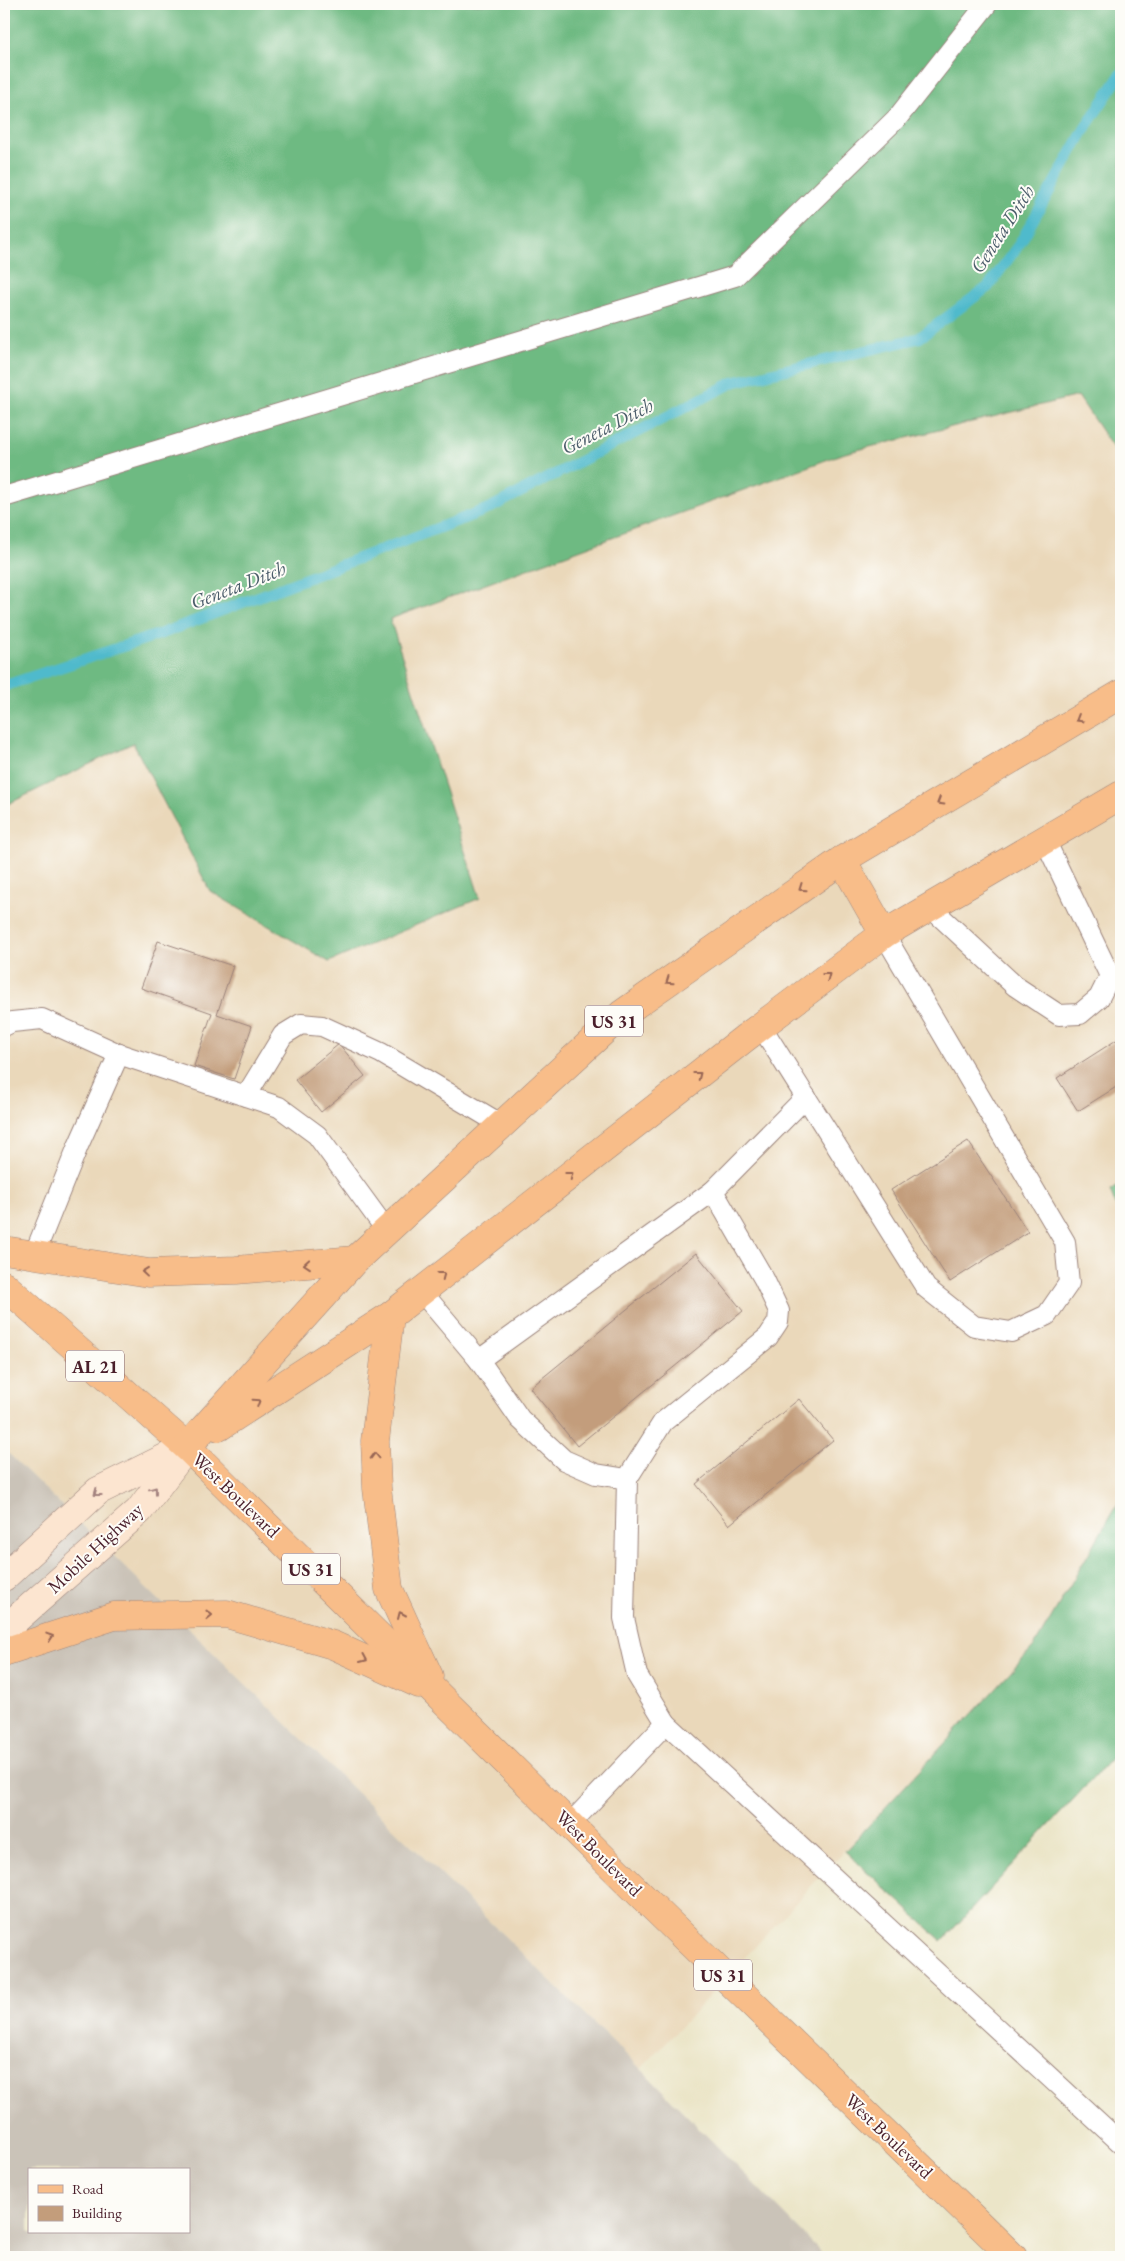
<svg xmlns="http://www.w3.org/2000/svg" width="1125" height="2261" font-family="'EB Garamond',serif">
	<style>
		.built { fill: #ead8ba }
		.industrial { fill: #cac3b8; fill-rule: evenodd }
		.forest { fill: #6eba82; stroke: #5c6c56 }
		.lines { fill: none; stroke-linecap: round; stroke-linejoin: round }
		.stream { stroke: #4fbacc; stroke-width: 11 }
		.building { fill: #c39d7b }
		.service-casing { stroke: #9a827a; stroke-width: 22 }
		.secondary-casing { stroke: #9a827a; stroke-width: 29 }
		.primary-casing { stroke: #9a827a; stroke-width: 29 }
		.service { stroke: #fff; stroke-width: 20 }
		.secondary { stroke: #fce5d0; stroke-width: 28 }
		.primary { stroke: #f8bd89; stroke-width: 28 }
		.oneway { stroke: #986655 }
		.oneway2 { stroke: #a3827e }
		.labels { text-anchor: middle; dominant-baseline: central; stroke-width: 4; stroke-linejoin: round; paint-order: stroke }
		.shield { fill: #fdfcf7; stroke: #806168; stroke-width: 1 }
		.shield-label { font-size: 18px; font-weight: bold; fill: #4a1f2b }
		.street-label { font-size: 19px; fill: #4a1f2b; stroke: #fdfcf7 }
		.water-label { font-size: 20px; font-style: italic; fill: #4c5d6b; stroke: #fdfcf7 }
	</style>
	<rect width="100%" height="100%" fill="#fdfcf7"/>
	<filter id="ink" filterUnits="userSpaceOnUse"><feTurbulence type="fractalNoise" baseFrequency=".02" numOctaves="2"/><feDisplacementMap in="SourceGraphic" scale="10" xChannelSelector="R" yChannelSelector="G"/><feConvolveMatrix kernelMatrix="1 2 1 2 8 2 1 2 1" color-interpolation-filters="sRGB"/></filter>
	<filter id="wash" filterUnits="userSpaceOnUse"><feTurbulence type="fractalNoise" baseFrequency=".0096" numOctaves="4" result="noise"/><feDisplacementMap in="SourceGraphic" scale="20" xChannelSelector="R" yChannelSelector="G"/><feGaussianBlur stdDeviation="1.12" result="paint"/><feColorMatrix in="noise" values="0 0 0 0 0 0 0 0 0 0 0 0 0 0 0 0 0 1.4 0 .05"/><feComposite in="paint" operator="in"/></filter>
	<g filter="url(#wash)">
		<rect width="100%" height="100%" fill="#ebe5c8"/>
		<!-- built -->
		<polygon class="built" points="1078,396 1121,460 1121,1184 1110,1191 1121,1220 1121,1498 1034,1647 641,2069 4,1449 4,806 133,743 210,891 329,962 480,898 390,619 845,453"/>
		<!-- industrial -->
		<path class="industrial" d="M8 1453 641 2069 826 2257H4V1456ZM29 2170H189V2232H29Z"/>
		<!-- forest -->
		<g class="forest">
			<polygon points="4,4 1121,4 1121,460 1078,396 845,453 390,619 480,898 329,962 210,891 133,743 4,806"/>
			<polygon points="1121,1184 1121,1220 1110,1191"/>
			<polygon points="1121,1498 1121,1748 942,1941 845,1851 1034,1647"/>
		</g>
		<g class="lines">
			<!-- stream -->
			<polyline class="stream" points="4,686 163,633 488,509 734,382 919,338 988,287 1020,243 1087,125 1121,74"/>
		</g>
		<g id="blocks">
			<!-- building -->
			<g class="building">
				<polygon points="158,941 233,966 217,1014 252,1026 234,1079 194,1066 212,1013 141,988"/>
				<polygon points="1121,1037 1121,1084 1078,1111 1057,1078"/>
				<polygon points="339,1044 365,1076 321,1112 295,1080"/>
				<polygon points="968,1141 1028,1232 950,1282 891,1190"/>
				<polygon points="696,1253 743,1311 577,1446 530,1388"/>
				<polygon points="799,1399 833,1440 729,1525 696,1484"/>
			</g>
		</g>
	</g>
	<g filter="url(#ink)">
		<use href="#blocks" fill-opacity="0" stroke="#9a827a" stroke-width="1"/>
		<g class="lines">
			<defs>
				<g id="service">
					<polyline points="4,497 735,276 898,117 987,4"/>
					<polyline points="930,907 1015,986 1059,1015 1080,1014 1099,998 1110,976 1045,840"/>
					<polyline points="4,1026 12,1022 42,1019 119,1054 279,1107 317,1135 387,1231"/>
					<polyline points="761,1026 926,1288 974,1326 1011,1332 1047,1315 1069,1283 1065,1242 884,934"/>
					<polyline points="246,1096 283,1035 301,1024 322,1026 381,1053 502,1125"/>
					<polyline points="34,1255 78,1146 119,1054"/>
					<polyline points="421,1291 479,1360 520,1419 564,1460 596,1474 627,1479"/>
					<polyline points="479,1360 713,1191"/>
					<polyline points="666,1723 1121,2143"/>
					<polyline points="570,1824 666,1723 637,1675 624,1618 627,1479 663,1422 768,1337 778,1322 779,1311 764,1279 713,1191 806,1097"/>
				</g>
				<g id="secondary">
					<polyline points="4,1577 98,1491 181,1450"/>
					<polyline points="4,1630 139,1511 187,1447"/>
				</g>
				<g id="primary">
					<polyline points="842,860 884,934"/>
					<polyline points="4,1250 149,1273 236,1270 355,1260"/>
					<polyline points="4,1285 187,1447 647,1901 1013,2257"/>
					<polyline points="390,1316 375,1441 377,1488 389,1589 429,1676"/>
					<polyline points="219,1427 390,1316 745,1038 884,934 1121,795"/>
					<polyline points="187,1447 355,1260 622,1014 842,860 1121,694"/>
					<polyline points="4,1652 114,1616 227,1614 333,1645 419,1684"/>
				</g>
			</defs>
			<!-- service casing -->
			<use href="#service" class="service-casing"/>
			<!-- secondary casing -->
			<use href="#secondary" class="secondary-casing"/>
			<!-- primary casing -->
			<use href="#primary" class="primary-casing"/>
			<!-- service -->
			<use href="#service" class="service"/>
			<!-- secondary -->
			<use href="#secondary" class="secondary"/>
			<!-- primary -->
			<use href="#primary" class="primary"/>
		</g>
		<!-- one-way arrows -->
		<defs><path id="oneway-chevron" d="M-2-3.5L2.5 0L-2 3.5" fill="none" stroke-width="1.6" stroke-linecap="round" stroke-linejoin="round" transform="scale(1.25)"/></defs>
		<g class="oneway">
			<use href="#oneway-chevron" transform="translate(1079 719) rotate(149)"/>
			<use href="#oneway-chevron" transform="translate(940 802) rotate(149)"/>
			<use href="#oneway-chevron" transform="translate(802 888) rotate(145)"/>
			<use href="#oneway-chevron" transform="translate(827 976) rotate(-37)"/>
			<use href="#oneway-chevron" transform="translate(669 981) rotate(145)"/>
			<use href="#oneway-chevron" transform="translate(698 1075) rotate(-38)"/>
			<use href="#oneway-chevron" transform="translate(570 1175) rotate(-38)"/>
			<use href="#oneway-chevron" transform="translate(307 1264) rotate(175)"/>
			<use href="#oneway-chevron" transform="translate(145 1272) rotate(-174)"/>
			<use href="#oneway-chevron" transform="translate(442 1275) rotate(-38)"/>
			<use href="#oneway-chevron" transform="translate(257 1402) rotate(-33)"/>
			<use href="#oneway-chevron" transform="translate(375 1456) rotate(-92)"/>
			<use href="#oneway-chevron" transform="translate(209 1615) rotate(-1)"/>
			<use href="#oneway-chevron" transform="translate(401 1615) rotate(-114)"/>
			<use href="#oneway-chevron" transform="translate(50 1637) rotate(-18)"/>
			<use href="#oneway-chevron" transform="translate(364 1659) rotate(24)"/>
		</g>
		<g class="oneway2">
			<use href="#oneway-chevron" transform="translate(154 1490) rotate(-53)"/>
			<use href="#oneway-chevron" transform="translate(97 1493) rotate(143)"/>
		</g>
	</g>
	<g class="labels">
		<!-- shield labels -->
		<g class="shield">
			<rect x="585" y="1005.5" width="58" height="31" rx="4"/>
			<rect x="66" y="1350.5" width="58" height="31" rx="4"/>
			<rect x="282" y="1553.5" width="58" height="31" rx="4"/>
			<rect x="694" y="1959.5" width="58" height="31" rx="4"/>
		</g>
		<g class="shield-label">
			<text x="614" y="1021">US 31</text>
			<text x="95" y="1366">AL 21</text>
			<text x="311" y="1569">US 31</text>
			<text x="723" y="1975">US 31</text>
		</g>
		<!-- street labels -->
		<g class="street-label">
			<text transform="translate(236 1495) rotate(44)">West Boulevard</text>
			<text transform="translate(95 1548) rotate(-43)">Mobile Highway</text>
			<text transform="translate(599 1853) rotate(45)">West Boulevard</text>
			<text transform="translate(889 2136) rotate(44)">West Boulevard</text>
		</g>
		<!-- water labels -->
		<g class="water-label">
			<text transform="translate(1002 229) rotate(-57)">Geneta Ditch</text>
			<text transform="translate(607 426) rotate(-27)">Geneta Ditch</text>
			<text transform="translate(238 585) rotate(-21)">Geneta Ditch</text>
		</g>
	</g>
	<!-- margin -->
	<rect width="1125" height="2261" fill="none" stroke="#fdfcf7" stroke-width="20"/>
	<!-- legend -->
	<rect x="28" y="2168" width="162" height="65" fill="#fdfcf7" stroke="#b5a4a5"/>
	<rect x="38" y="2185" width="25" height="8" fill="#f8bd89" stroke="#b5a4a5"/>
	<text x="72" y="2194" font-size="15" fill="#4a1f2b">Road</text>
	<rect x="38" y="2206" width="25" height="15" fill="#c39d7b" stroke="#b5a4a5"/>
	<text x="72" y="2218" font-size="15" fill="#4a1f2b">Building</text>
</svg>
